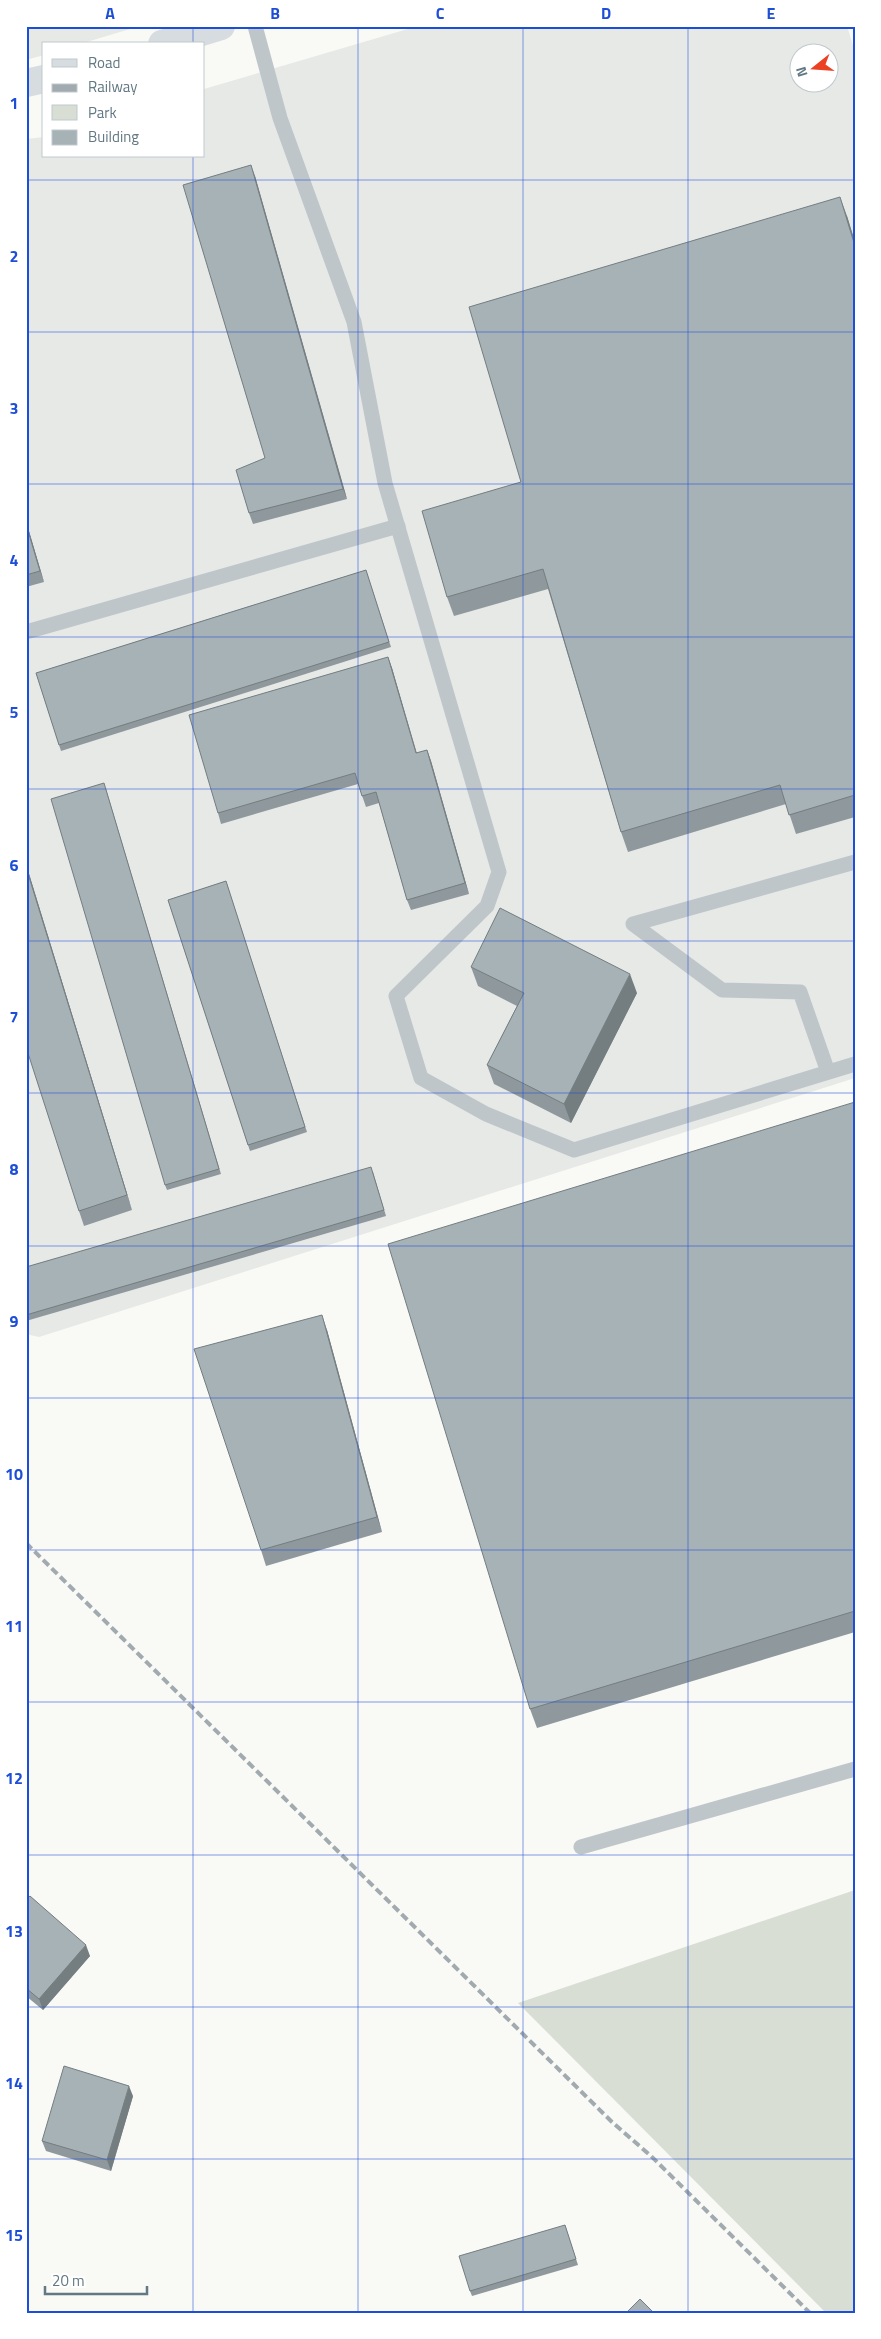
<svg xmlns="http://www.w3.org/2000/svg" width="881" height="2339" font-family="'Titillium Web',sans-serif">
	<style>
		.built { fill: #e7e9e7; fill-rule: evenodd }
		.green { fill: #d9ded5 }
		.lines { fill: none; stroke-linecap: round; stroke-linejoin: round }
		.lane { stroke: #bfc6c9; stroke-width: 15 }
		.secondary { stroke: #d6dcdf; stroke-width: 28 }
		.rail { stroke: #a1aaaf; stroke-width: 4; stroke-dasharray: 8 4; stroke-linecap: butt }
		.wall { fill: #8f999d }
		.shaded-wall { fill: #747d7f }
		.building { fill: #a6b2b6; stroke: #747d7f }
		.grid { fill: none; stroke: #1d4ed8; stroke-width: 1; stroke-opacity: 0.55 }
		.neatline { fill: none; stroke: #1d4ed8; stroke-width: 2 }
		.grid-label { font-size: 16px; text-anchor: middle; font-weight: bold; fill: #1d4ed8 }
	</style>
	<rect width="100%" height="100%" fill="#f9f9f6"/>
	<!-- built -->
	<g class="built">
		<polygon points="26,26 140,26 80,44 44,44 44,55 26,60"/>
		<path d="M418 26H847L855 52V1078L39 1337 26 1334V139L44 137V156H204V89ZM798 52H828V82H798Z"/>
	</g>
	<!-- green -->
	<polygon class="green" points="855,1890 855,2313 826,2313 518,2003"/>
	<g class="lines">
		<!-- lane -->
		<g class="lane">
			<polyline points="255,26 280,118 354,322 385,483 499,872 487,906 396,996 421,1078 486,1114 574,1150 855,1064"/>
			<polyline points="26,632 398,526"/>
			<polyline points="828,1072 800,992 722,990 633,924 855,862"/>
			<polyline points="581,1847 855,1769"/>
		</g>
		<!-- secondary -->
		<g class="secondary">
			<polyline points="162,44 221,26"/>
			<polyline points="26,83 44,79"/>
		</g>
		<!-- rail -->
		<polyline class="rail" points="26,1543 612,2122 651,2156 810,2313"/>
	</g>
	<!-- wall -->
	<g class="wall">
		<polygon points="255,176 347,499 253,524 249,513 265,458"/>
		<polygon points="847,216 855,242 855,817 796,834 786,804 628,852 621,832 548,589 454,616 447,597 521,482"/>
		<polygon points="26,521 44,582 26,587"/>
		<polygon points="366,570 391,647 61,751 36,673"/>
		<polygon points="388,657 392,668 416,753 427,750 431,761 469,894 411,910 407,900 379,803 366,807 358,784 221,824 218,813"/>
		<polygon points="106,789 221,1174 167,1190 165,1185"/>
		<polygon points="26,864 132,1210 84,1226 79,1211"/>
		<polygon points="226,881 307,1132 250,1151 168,900"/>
		<polygon points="471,967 637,993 571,1123 494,1084 487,1065 517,1006 478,986"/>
		<polygon points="855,1102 855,1632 537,1728 530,1709"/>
		<polygon points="373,1172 386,1216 26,1321 26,1267"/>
		<polygon points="327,1330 382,1532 266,1566 261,1550"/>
		<polygon points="26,1900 90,1956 43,2010 26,1996"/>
		<polygon points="133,2096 111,2171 46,2151 42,2141"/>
		<polygon points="565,2225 578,2265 472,2296 470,2291"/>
	</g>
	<!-- shaded-wall -->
	<g class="shaded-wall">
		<polygon points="251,165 255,176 347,499 343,489"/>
		<polygon points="840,197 847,216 855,242 855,246"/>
		<polygon points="26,521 44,582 40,571 26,524"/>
		<polygon points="388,657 392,668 420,764 416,753"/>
		<polygon points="427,750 431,761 469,894 465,883"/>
		<polygon points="26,864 132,1210 127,1195 26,867"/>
		<polygon points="630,974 637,993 571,1123 564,1104"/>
		<polygon points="322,1315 327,1330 382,1532 377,1517"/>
		<polygon points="86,1945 90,1956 43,2010 39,1999"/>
		<polygon points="129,2086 133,2096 111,2171 107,2160"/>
	</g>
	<!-- building -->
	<g class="building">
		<polygon points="251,165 343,489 249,513 236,470 265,458 183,185"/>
		<polygon points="840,197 855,246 855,795 789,815 780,785 621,832 543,569 447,597 422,511 521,482 469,307"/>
		<polygon points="26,524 40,571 26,575"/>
		<polygon points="366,570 389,642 59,745 36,673"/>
		<polygon points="388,657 416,753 427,750 465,883 407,900 376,792 362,796 355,773 218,813 189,715"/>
		<polygon points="104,783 219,1169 165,1185 51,799"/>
		<polygon points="26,867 127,1195 79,1211 26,1047"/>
		<polygon points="226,881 305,1127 248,1145 168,900"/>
		<polygon points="500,908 630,974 564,1104 487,1065 524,993 471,967"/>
		<polygon points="855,1102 855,1611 530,1709 388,1244"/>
		<polygon points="371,1167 384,1210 26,1315 26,1267"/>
		<polygon points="322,1315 377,1517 261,1550 194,1349"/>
		<polygon points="30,1896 86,1945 39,1999 26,1988 26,1900"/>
		<polygon points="64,2066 129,2086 107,2160 42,2141"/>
		<polygon points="565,2225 576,2259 470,2291 459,2256"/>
		<polygon points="640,2299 654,2313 626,2313"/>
	</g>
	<!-- grid -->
	<path class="grid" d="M193 26V44M358 26V2313M523 26V2313M688 26V2313M193 156V2313M26 180H855M26 332H855M26 484H855M26 637H855M26 789H855M26 941H855M26 1093H855M26 1246H855M26 1398H855M26 1550H855M26 1702H855M26 1855H855M26 2007H855M26 2159H855"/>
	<!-- border -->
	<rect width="881" height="2339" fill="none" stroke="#ffffff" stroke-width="55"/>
	<!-- legend -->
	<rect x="42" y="42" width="162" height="115" fill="#ffffff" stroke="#c0c9cd"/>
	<rect x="52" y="59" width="25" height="8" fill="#d6dcdf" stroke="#c0c9cd"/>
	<text x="88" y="68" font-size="15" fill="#627883">Road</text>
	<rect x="52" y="84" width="25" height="8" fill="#a1aaaf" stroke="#c0c9cd"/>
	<text x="88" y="92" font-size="15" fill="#627883">Railway</text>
	<rect x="52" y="105" width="25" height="15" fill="#d9ded5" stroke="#c0c9cd"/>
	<text x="88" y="118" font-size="15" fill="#627883">Park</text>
	<rect x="52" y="130" width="25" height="15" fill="#a6b2b6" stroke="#c0c9cd"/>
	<text x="88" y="142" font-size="15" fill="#627883">Building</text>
	<!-- north arrow -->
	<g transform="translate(814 68) rotate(253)"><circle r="24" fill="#ffffff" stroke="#c0c9cd"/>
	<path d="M0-4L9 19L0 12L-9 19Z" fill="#ec4023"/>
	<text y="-8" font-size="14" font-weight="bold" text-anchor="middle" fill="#627883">N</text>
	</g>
	<!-- scale -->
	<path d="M45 2286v8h102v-8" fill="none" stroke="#627883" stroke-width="2.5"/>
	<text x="52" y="2286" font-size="15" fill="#627883" stroke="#ffffff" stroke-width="4" paint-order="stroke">20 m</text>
	<rect x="28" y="28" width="826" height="2284" class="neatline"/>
	<g class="grid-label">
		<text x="110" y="19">A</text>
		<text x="275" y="19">B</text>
		<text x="440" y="19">C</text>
		<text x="606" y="19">D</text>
		<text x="771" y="19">E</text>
		<text x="14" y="109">1</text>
		<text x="14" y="262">2</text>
		<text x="14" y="414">3</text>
		<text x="14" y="566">4</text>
		<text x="14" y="718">5</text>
		<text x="14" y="871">6</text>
		<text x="14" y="1023">7</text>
		<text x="14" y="1175">8</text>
		<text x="14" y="1327">9</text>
		<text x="14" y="1480">10</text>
		<text x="14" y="1632">11</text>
		<text x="14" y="1784">12</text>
		<text x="14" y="1937">13</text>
		<text x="14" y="2089">14</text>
		<text x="14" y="2241">15</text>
	</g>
</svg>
